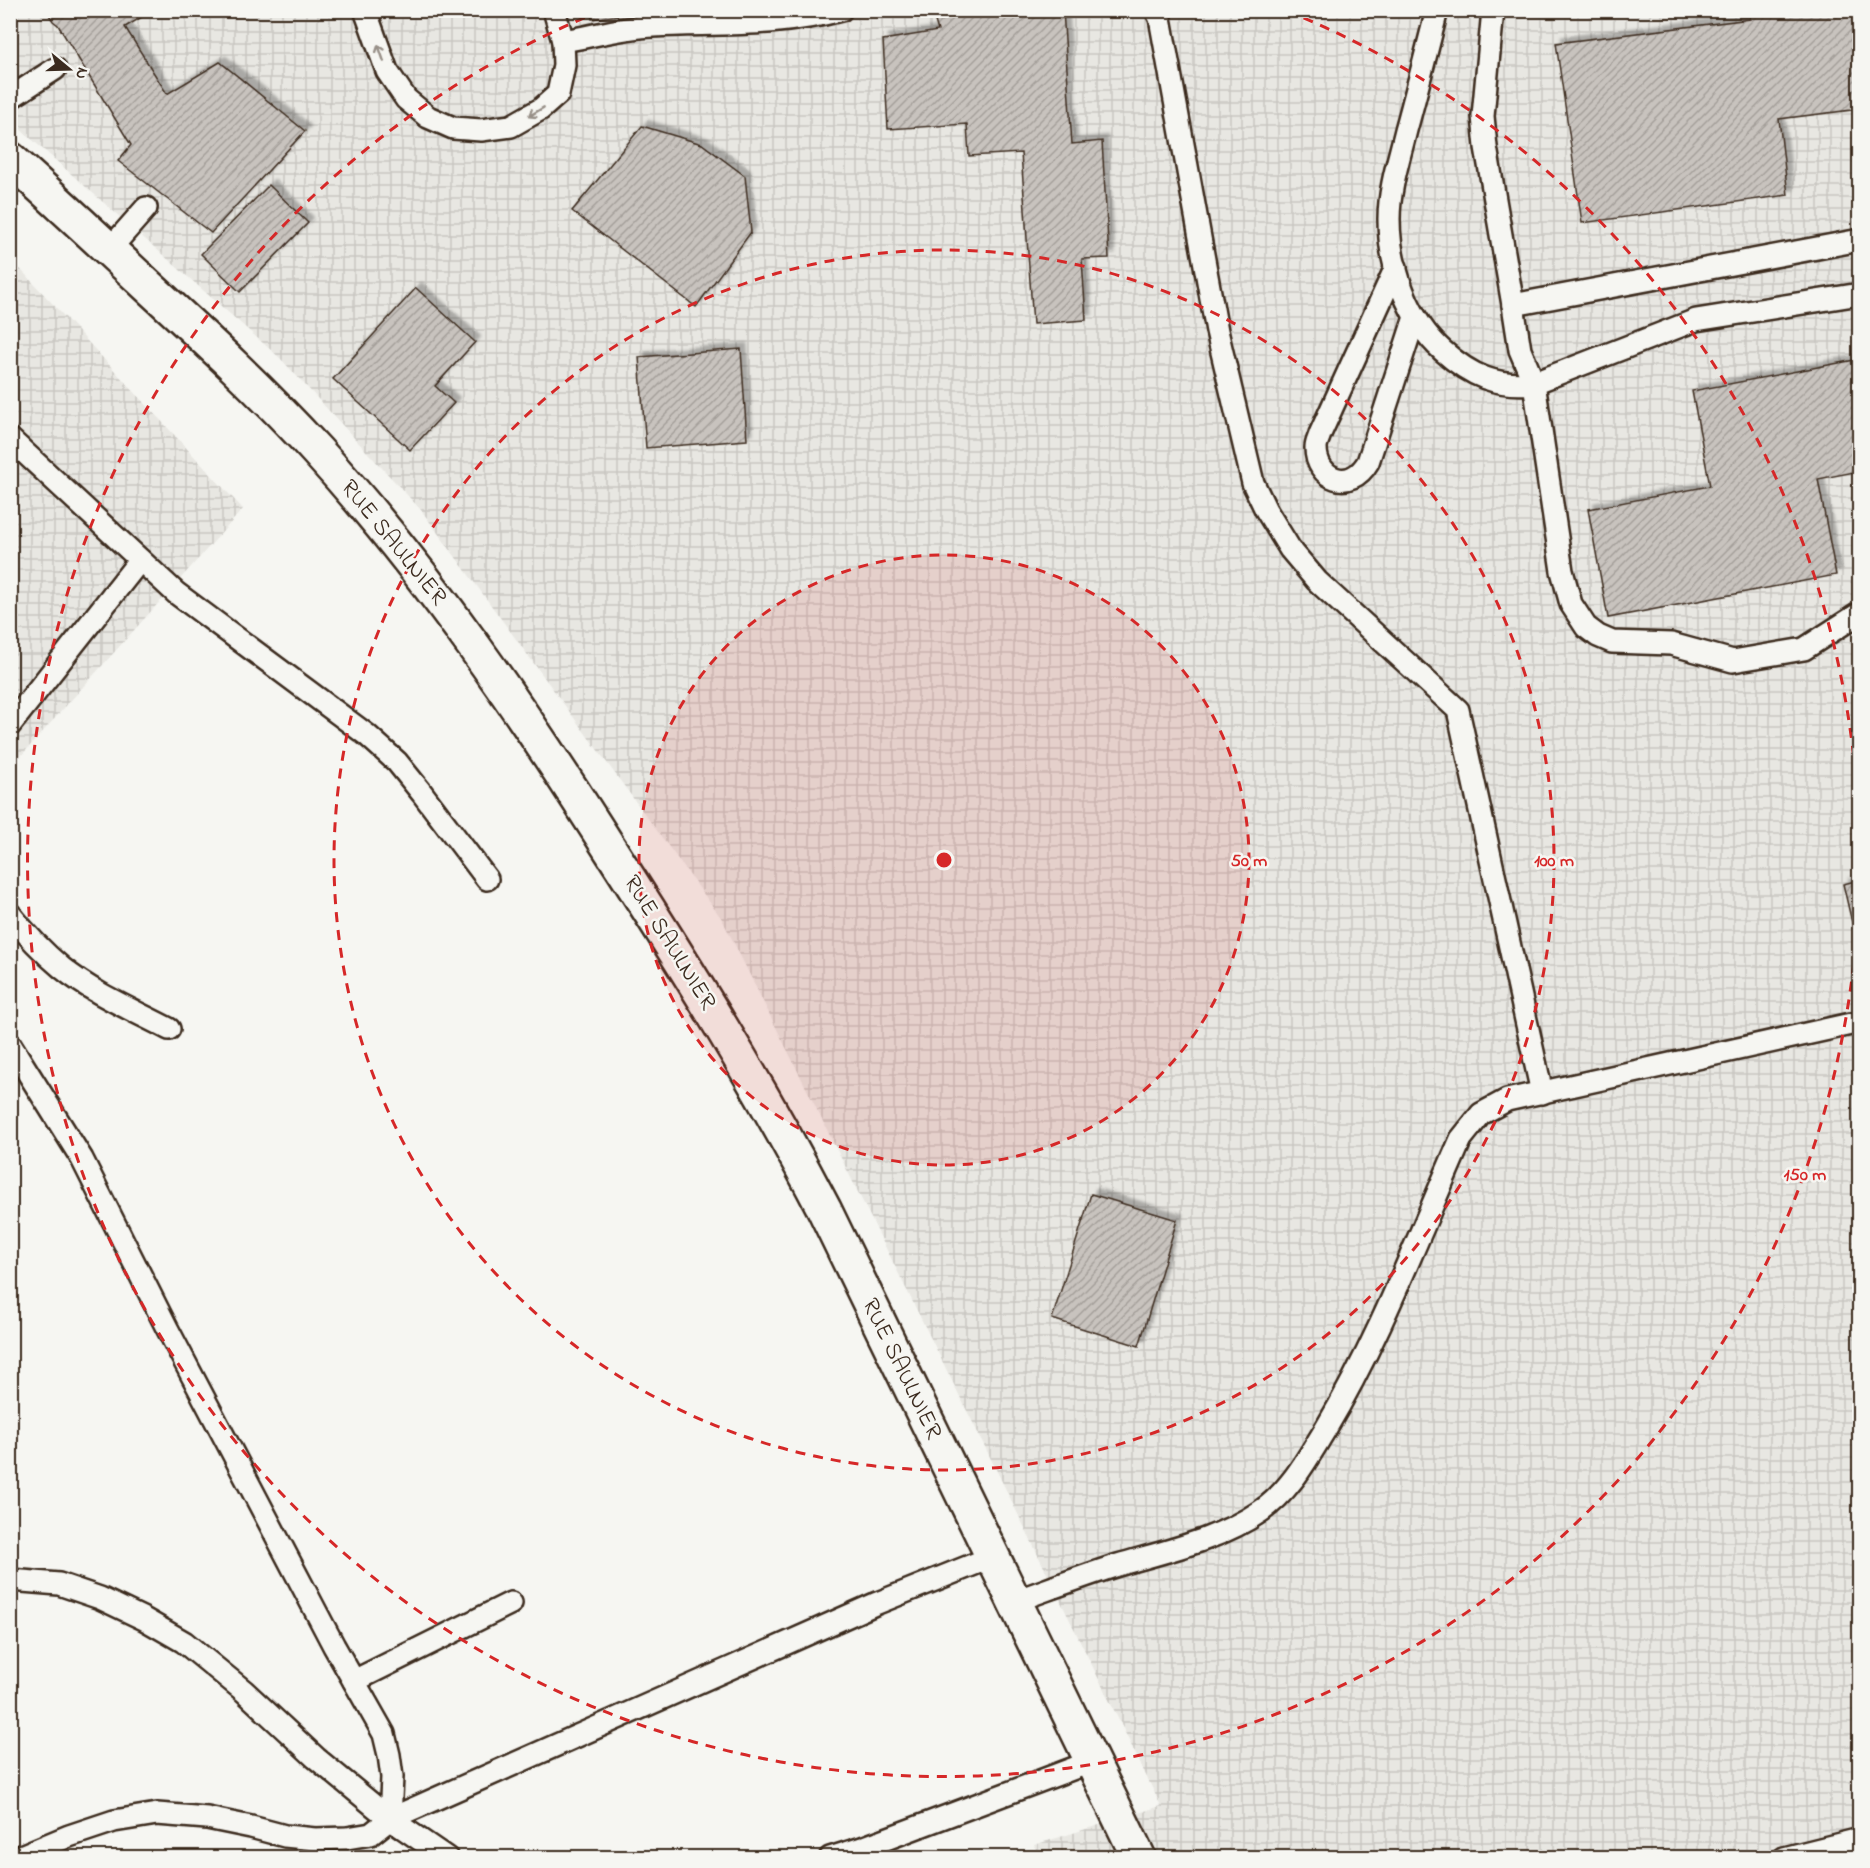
<svg xmlns="http://www.w3.org/2000/svg" width="1870" height="1868" font-family="'Indie Flower',sans-serif">
	<style>
		.industrial { fill: url(#industrial-grid) }
		.building { fill: url(#building-hatch); stroke: #3b2a1e; stroke-width: 1.5; filter: url(#shadow) }
		.lines { fill: none; stroke-linecap: round; stroke-linejoin: round }
		.service-casing { stroke: #3b2a1e; stroke-width: 26 }
		.minor-casing { stroke: #3b2a1e; stroke-width: 38 }
		.service { stroke: #f6f6f2; stroke-width: 21 }
		.minor { stroke: #f6f6f2; stroke-width: 33 }
		.oneway { stroke: #989088 }
		.ring { fill: none; stroke: #d62828; stroke-width: 3; stroke-dasharray: 10 8 }
		.labels { text-anchor: middle; dominant-baseline: central; stroke-width: 5; stroke-linejoin: round; paint-order: stroke }
		.street-label { font-size: 24px; fill: #3b2a1e; stroke: #f6f6f2 }
		.centre { fill: #d62828; stroke: #f6f6f2; stroke-width: 3 }
		.ring-label { font-size: 18px; text-anchor: middle; font-weight: bold; fill: #d62828; stroke: #f6f6f2; stroke-width: 5; stroke-linejoin: round; paint-order: stroke }
	</style>
	<defs>
		<pattern id="industrial-grid" width="8" height="8" patternUnits="userSpaceOnUse" patternTransform="scale(1.5)"><rect width="8" height="8" fill="#e8e7e2"/><path d="M0 4h8M4 0v8" fill="none" stroke="#c8c6c1"/></pattern>
		<pattern id="building-hatch" width="6" height="6" patternUnits="userSpaceOnUse" patternTransform="scale(1.5)"><rect width="6" height="6" fill="#c8c3be"/><path d="M-1 1l2-2M0 6l6-6M5 7l2-2" fill="none" stroke="#a49f9a"/></pattern>
		<filter id="shadow"><feDropShadow dx="5.5" dy="-5.5" stdDeviation="1.5" flood-color="#0004"/></filter>
	</defs>
	<rect width="100%" height="100%" fill="#f6f6f2"/>
	<filter id="ink" filterUnits="userSpaceOnUse"><feTurbulence type="fractalNoise" baseFrequency=".0167" numOctaves="2"/><feDisplacementMap in="SourceGraphic" scale="12" xChannelSelector="R" yChannelSelector="G"/><feConvolveMatrix kernelMatrix="1 2 1 2 8 2 1 2 1" color-interpolation-filters="sRGB"/></filter>
	<g filter="url(#ink)">
		<!-- industrial -->
		<g class="industrial">
			<polygon points="11,11 1859,11 1859,1857 1038,1857 1034,1845 1161,1806 988,1453 722,919 421,510 280,358 11,121"/>
			<polygon points="11,259 243,509 11,767"/>
		</g>
		<!-- building -->
		<g class="building">
			<polygon points="46,10 138,10 142,17 125,27 167,94 220,62 305,131 211,233 118,161 131,145 58,25 53,21"/>
			<polygon points="590,10 657,10 592,19"/>
			<polygon points="1063,10 1072,144 1102,141 1109,258 1082,259 1086,320 1033,324 1021,153 969,156 967,124 888,129 883,40 938,31 932,11"/>
			<polygon points="1749,10 1860,10 1860,109 1779,119 1788,195 1582,223 1556,43 1750,19"/>
			<polygon points="642,126 702,144 745,176 751,232 696,307 572,211"/>
			<polygon points="269,185 308,223 240,292 201,254"/>
			<polygon points="416,288 475,342 435,386 454,403 410,450 333,379"/>
			<polygon points="741,349 747,440 646,448 639,357"/>
			<polygon points="1860,359 1860,471 1818,479 1836,575 1608,618 1588,509 1710,486 1692,391"/>
			<polygon points="1860,880 1860,957 1843,884"/>
			<polygon points="1091,1194 1177,1220 1139,1346 1052,1319"/>
		</g>
		<g class="lines">
			<defs>
				<g id="service">
					<polyline points="365,10 387,71 406,99 428,117 453,128 481,130 511,126 541,109 558,94 564,65 563,41 554,10"/>
					<polyline points="1156,10 1160,18 1217,331 1253,483 1266,510 1290,549 1317,581 1458,710 1542,1093"/>
					<path d="M1437 10C1427 50 1417 90 1406 130 1399 159 1389 189 1389 219 1389 266 1408 320 1443 351 1471 376 1496 387 1534 383L1562 571 1571 604 1586 627 1598 636 1612 642 1671 644 1733 661 1804 649 1860 613"/>
					<polyline points="1493,10 1483,116 1486,147 1513,305 1860,240"/>
					<path d="M563 41C593 36 624 27 654 26 716 23 780 27 841 10"/>
					<polyline points="10,98 55,69"/>
					<polyline points="109,250 146,208"/>
					<path d="M1396 267 1320 434C1319 438 1316 443 1316 448 1316 479 1350 493 1368 462L1415 317"/>
					<polyline points="1513,305 1520,350 1534,383 1696,320 1860,294"/>
					<polyline points="10,439 176,593 367,735 397,762 422,793 487,879"/>
					<polyline points="10,725 140,560"/>
					<path d="M10 914C25 933 44 953 62 968 94 994 133 1010 169 1029"/>
					<polyline points="10,1044 82,1159 167,1328 334,1646 384,1734 389,1755 392,1777 390,1819"/>
					<polyline points="10,1580 59,1584 100,1598 144,1619 184,1642 244,1691 316,1758 390,1819 447,1858"/>
					<path d="M1015 1601C1049 1589 1083 1576 1118 1565 1166 1551 1219 1540 1261 1511 1290 1491 1307 1459 1325 1430 1380 1338 1418 1236 1461 1139L1481 1114 1507 1100 1851 1024"/>
					<polyline points="354,1681 511,1603"/>
					<polyline points="16,1858 69,1836 114,1821 157,1814 207,1818 251,1827 285,1836 315,1839 347,1838 371,1834 390,1819 875,1604 992,1557"/>
					<polyline points="830,1858 862,1848 1093,1761"/>
					<polyline points="1784,1858 1860,1839"/>
				</g>
				<path id="minor" d="M10 159C57 201 103 244 149 287 207 340 264 393 317 451 430 575 525 715 615 857 689 972 761 1088 824 1209L1139 1858"/>
			</defs>
			<!-- service casing -->
			<use href="#service" class="service-casing"/>
			<!-- minor casing -->
			<use href="#minor" class="minor-casing"/>
			<!-- service -->
			<use href="#service" class="service"/>
			<!-- minor -->
			<use href="#minor" class="minor"/>
		</g>
		<!-- one-way arrows -->
		<defs><path id="oneway-shaft" d="M-6 0H5M1.5-3L5.5 0L1.5 3" fill="none" stroke-width="1.6" stroke-linecap="round" stroke-linejoin="round" transform="scale(1.5)"/></defs>
		<g class="oneway">
			<use href="#oneway-shaft" transform="translate(381 53) rotate(-109)"/>
			<use href="#oneway-shaft" transform="translate(536 112) rotate(149)"/>
		</g>
	</g>
	<!-- distance rings -->
	<circle cx="944" cy="860" r="305" fill="#d62828" fill-opacity=".12"/>
	<g class="ring">
		<circle cx="944" cy="860" r="305"/>
		<circle cx="944" cy="860" r="610"/>
		<path d="M1859 892A916 916 0 1 1 601 11M1287 11A916 916 0 0 1 1859 828"/>
	</g>
	<g class="labels">
		<!-- street labels -->
		<g class="street-label">
			<text transform="translate(393 543) rotate(51)">RUE SAULNIER</text>
			<text transform="translate(669 943) rotate(58)">RUE SAULNIER</text>
			<text transform="translate(901 1369) rotate(64)">RUE SAULNIER</text>
		</g>
	</g>
	<circle cx="944" cy="860" r="9" class="centre"/>
	<g class="ring-label">
		<text x="1249" y="866">50 m</text>
		<text x="1554" y="866">100 m</text>
		<text x="1805" y="1180">150 m</text>
	</g>
	<!-- margin -->
	<rect width="1870" height="1868" fill="none" stroke="#f6f6f2" stroke-width="36"/>
	<rect x="18" y="18" width="1834" height="1832" fill="none" stroke="#3b2a1e" stroke-width="2" filter="url(#ink)"/>
	<!-- north arrow -->
	<g transform="translate(69 69) rotate(109)" stroke="#f6f6f2" stroke-width="4.5" paint-order="stroke">
	<path d="M0-4.5L10 22L0 15L-10 22Z" fill="#3b2a1e"/>
	<text y="-9" font-size="16" font-weight="bold" text-anchor="middle" fill="#3b2a1e">N</text>
	</g>
</svg>
